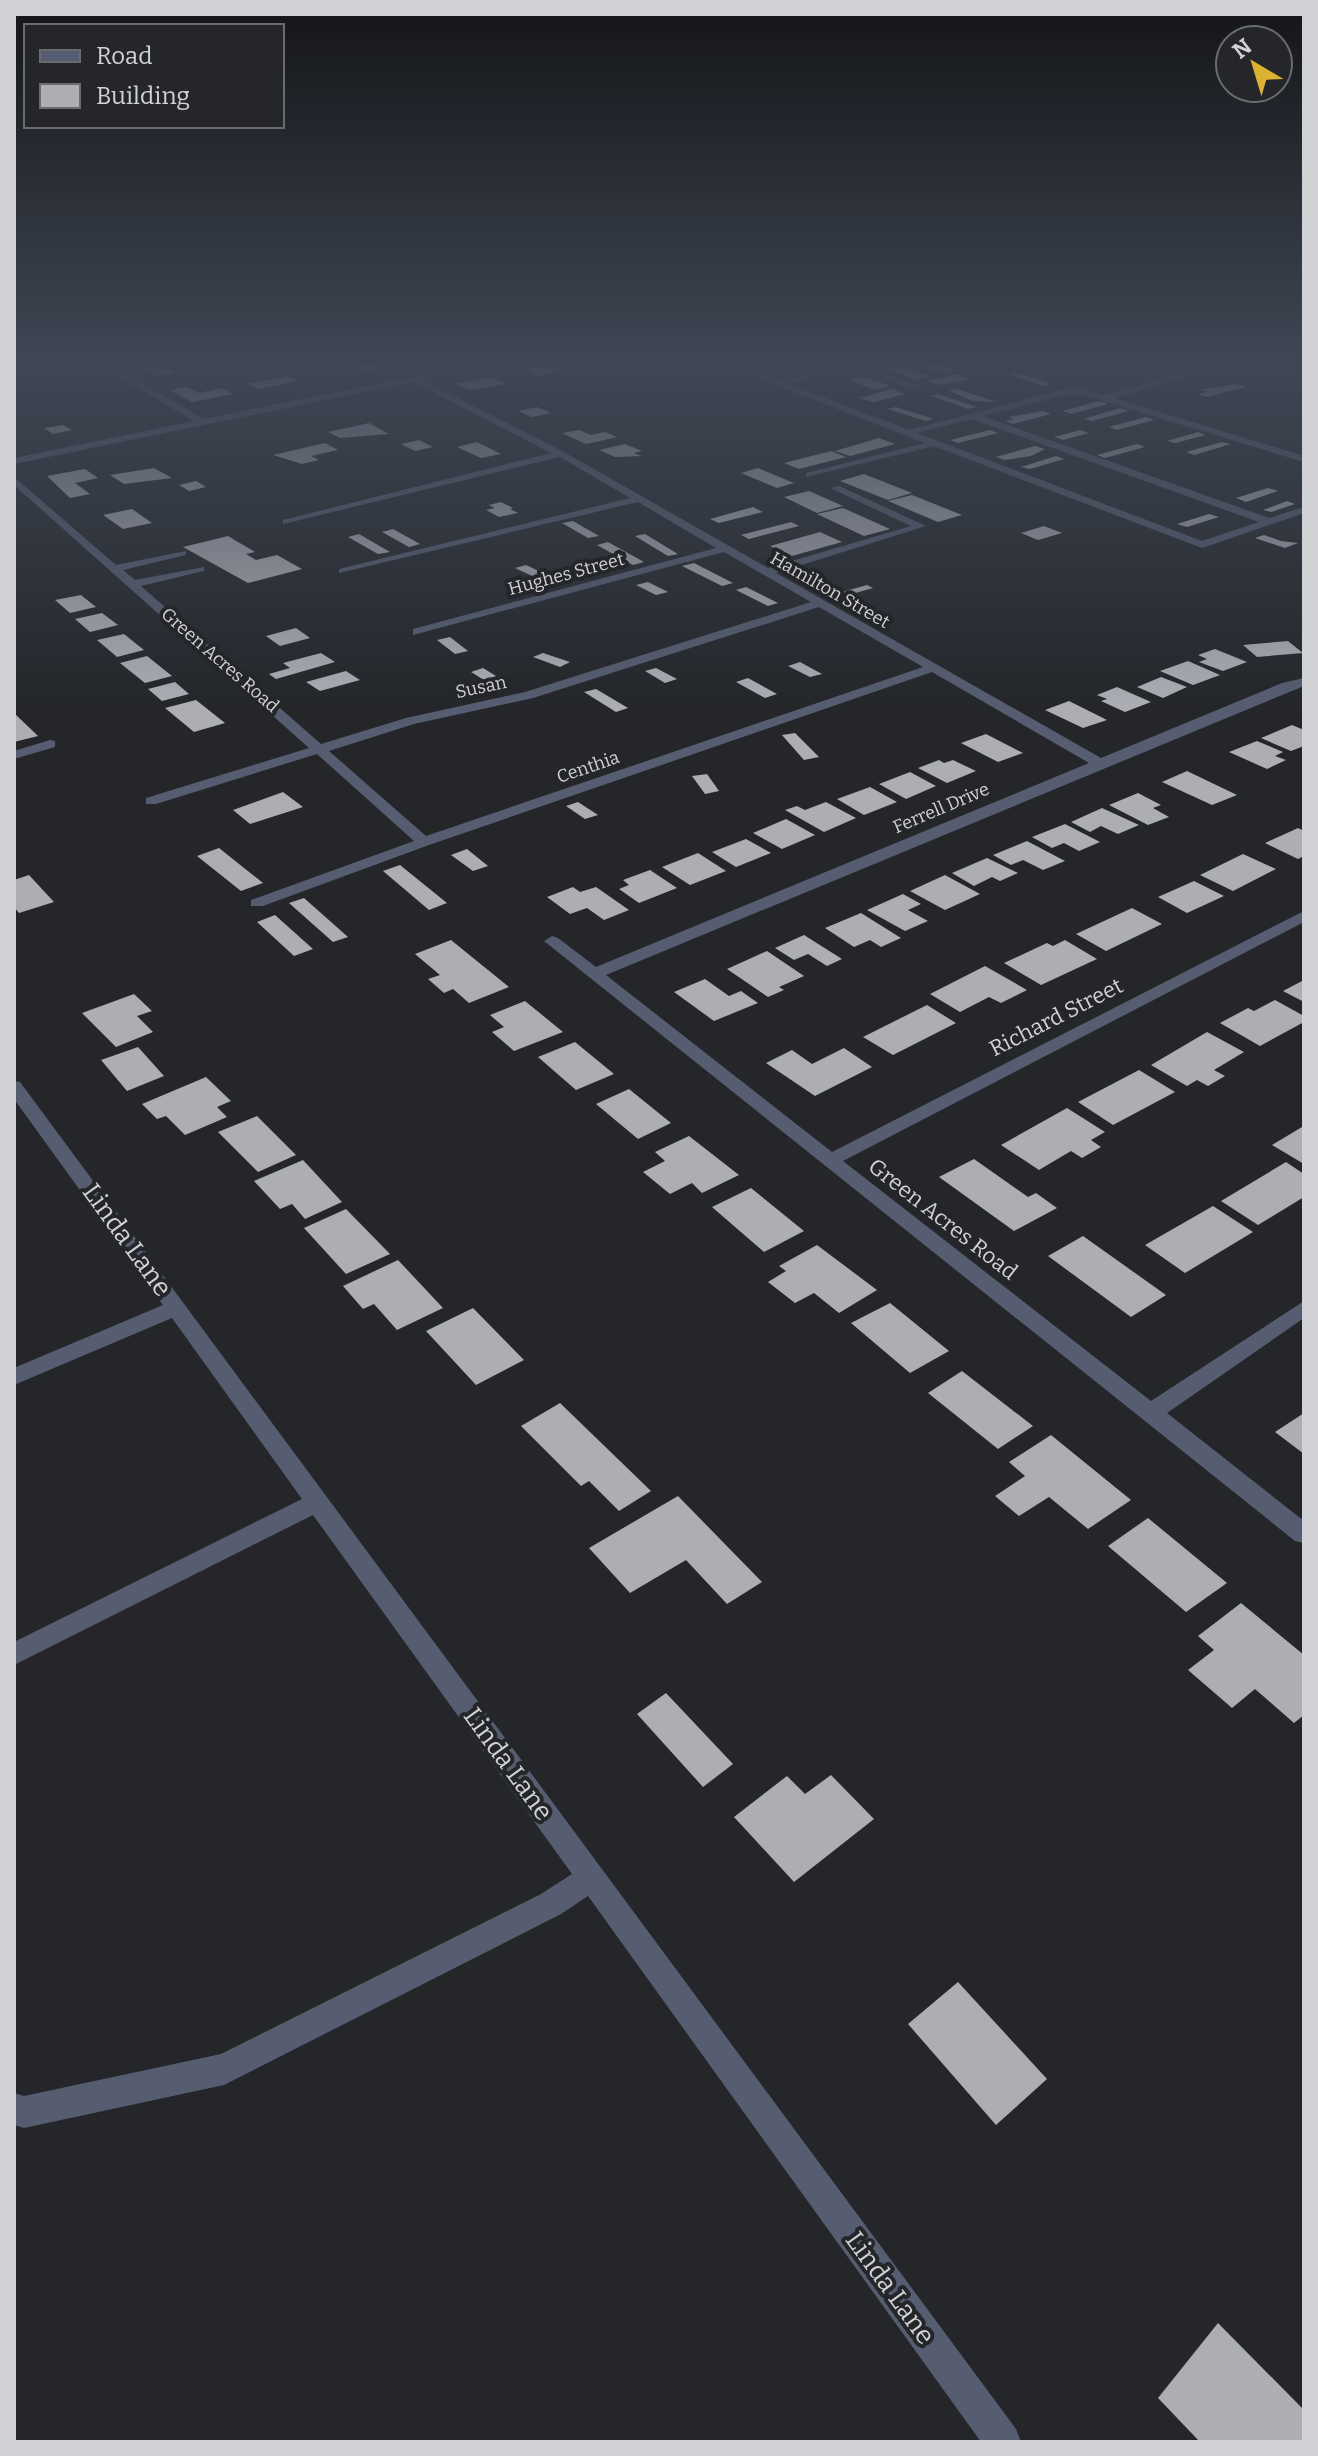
<svg xmlns="http://www.w3.org/2000/svg" width="1318" height="2456" font-family="Bitter,serif">
	<style>
		.building { fill: #acaeb4 }
		.lines { fill: none; stroke-linecap: round; stroke-linejoin: round }
		.minor { fill: #565d70; fill-rule: evenodd }
		.labels { text-anchor: middle; dominant-baseline: central; stroke-width: 8; stroke-linejoin: round; paint-order: stroke }
		.far-street-label { font-size: 18px; fill: #d1d2d5; stroke: #24262a }
		.street-label { font-size: 22px; fill: #d1d2d5; stroke: #24262a }
		.near-street-label { font-size: 26px; fill: #d1d2d5; stroke: #24262a }
	</style>
	<rect width="100%" height="100%" fill="#24262a"/>
	<!-- building -->
	<g class="building">
		<polygon points="364,363 397,363 397,365 362,371 351,366"/>
		<polygon points="934,363 957,370 944,373 914,364"/>
		<polygon points="160,365 175,372 157,376 142,368"/>
		<polygon points="550,365 562,370 540,376 526,370"/>
		<polygon points="901,367 930,376 918,380 889,370"/>
		<polygon points="1015,372 1052,384 1044,386 1007,374"/>
		<polygon points="956,374 971,379 939,385 926,381"/>
		<polygon points="288,376 298,381 258,389 248,384"/>
		<polygon points="490,377 507,384 469,390 455,384"/>
		<polygon points="861,377 870,379 890,386 876,390 848,380"/>
		<polygon points="1237,384 1246,387 1207,397 1198,394 1208,392 1201,390"/>
		<polygon points="187,387 198,393 222,388 233,394 192,402 170,390"/>
		<polygon points="892,389 906,394 874,402 860,398"/>
		<polygon points="957,389 997,402 973,401 949,391"/>
		<polygon points="938,394 976,407 969,409 931,396"/>
		<polygon points="1099,401 1108,404 1071,414 1062,411"/>
		<polygon points="537,407 551,413 532,417 518,411"/>
		<polygon points="896,407 934,419 926,421 887,409"/>
		<polygon points="1120,408 1129,411 1092,421 1084,419"/>
		<polygon points="1043,411 1051,414 1013,424 1005,421 1014,419 1008,417"/>
		<polygon points="1146,417 1154,420 1117,430 1109,427"/>
		<polygon points="369,423 389,434 340,438 328,432"/>
		<polygon points="63,425 72,430 53,434 44,428"/>
		<polygon points="579,430 591,435 605,432 617,437 586,444 562,433"/>
		<polygon points="990,430 998,433 958,443 950,440"/>
		<polygon points="1080,430 1089,433 1063,440 1054,437"/>
		<polygon points="1198,432 1206,435 1175,443 1167,441"/>
		<polygon points="879,438 895,444 850,456 835,451"/>
		<polygon points="419,440 433,447 415,451 401,444"/>
		<polygon points="477,442 501,454 481,458 457,447"/>
		<polygon points="1222,442 1231,444 1194,455 1186,452"/>
		<polygon points="325,443 338,450 311,456 319,460 302,464 273,455"/>
		<polygon points="625,444 642,451 634,453 641,456 615,457 599,450"/>
		<polygon points="1137,444 1145,447 1105,458 1097,455"/>
		<polygon points="1035,446 1045,449 1031,456 1005,460 996,457"/>
		<polygon points="831,451 846,457 799,469 784,463"/>
		<polygon points="1056,456 1064,459 1030,469 1021,467"/>
		<polygon points="154,468 172,478 124,484 110,475"/>
		<polygon points="758,468 794,483 777,488 741,473"/>
		<polygon points="85,469 98,478 75,483 90,494 70,498 47,476"/>
		<polygon points="864,474 912,493 888,500 840,481"/>
		<polygon points="196,481 206,487 189,491 179,485"/>
		<polygon points="1268,488 1278,491 1246,502 1236,498"/>
		<polygon points="809,491 843,506 817,513 784,497"/>
		<polygon points="912,495 962,515 938,522 888,501"/>
		<polygon points="1287,501 1295,504 1271,512 1263,510"/>
		<polygon points="501,502 513,508 510,509 518,513 499,517 486,510 495,508 489,505"/>
		<polygon points="753,507 763,512 719,523 710,519"/>
		<polygon points="843,508 890,529 864,536 817,514"/>
		<polygon points="132,509 152,523 123,529 103,515"/>
		<polygon points="1209,514 1219,517 1187,527 1177,524"/>
		<polygon points="573,521 599,536 588,538 562,523"/>
		<polygon points="791,522 799,526 749,539 741,535"/>
		<polygon points="1044,526 1062,533 1038,540 1021,533"/>
		<polygon points="393,529 420,544 409,547 382,532"/>
		<polygon points="820,532 842,542 792,556 770,546"/>
		<polygon points="359,534 390,552 378,554 348,537"/>
		<polygon points="645,534 678,554 668,556 635,536"/>
		<polygon points="1264,535 1281,541 1298,543 1285,548 1255,538"/>
		<polygon points="228,536 255,552 246,554 256,560 277,555 302,569 248,583 183,547"/>
		<polygon points="608,542 644,562 633,565 597,545"/>
		<polygon points="694,563 733,583 722,586 682,566"/>
		<polygon points="526,565 554,578 543,581 515,568"/>
		<polygon points="648,582 668,592 656,595 636,585"/>
		<polygon points="867,585 873,588 841,597 835,594"/>
		<polygon points="746,587 778,603 768,606 736,590"/>
		<polygon points="81,595 96,607 70,613 55,600"/>
		<polygon points="102,613 118,625 90,632 75,619"/>
		<polygon points="296,628 310,638 280,646 266,636"/>
		<polygon points="124,634 144,650 117,657 97,640"/>
		<polygon points="450,637 468,651 455,654 437,640"/>
		<polygon points="1288,641 1303,653 1257,657 1243,645"/>
		<polygon points="1215,649 1247,662 1223,671 1199,662 1207,659 1198,655"/>
		<polygon points="321,653 335,662 276,679 269,674 290,668 283,663"/>
		<polygon points="543,653 570,662 560,667 533,657"/>
		<polygon points="147,656 172,676 145,683 120,663"/>
		<polygon points="1188,661 1220,675 1193,685 1160,671"/>
		<polygon points="800,662 822,674 810,677 788,666"/>
		<polygon points="483,668 509,684 497,688 471,672"/>
		<polygon points="656,668 677,679 665,683 645,671"/>
		<polygon points="346,671 360,680 320,691 306,682"/>
		<polygon points="1161,677 1187,687 1163,698 1137,687"/>
		<polygon points="748,678 777,694 765,698 736,682"/>
		<polygon points="175,682 189,694 162,701 148,689"/>
		<polygon points="1117,687 1151,702 1125,712 1101,701 1107,699 1097,695"/>
		<polygon points="596,689 628,708 616,712 584,692"/>
		<polygon points="196,700 225,723 194,732 165,708"/>
		<polygon points="1069,701 1107,720 1083,728 1045,710"/>
		<polygon points="14,713 38,736 14,742"/>
		<polygon points="1292,725 1304,730 1304,746 1291,751 1261,738"/>
		<polygon points="795,733 819,757 804,760 782,735"/>
		<polygon points="986,734 1023,753 998,762 961,743"/>
		<polygon points="1257,741 1283,752 1275,756 1286,760 1267,769 1229,752"/>
		<polygon points="939,760 944,763 953,760 976,771 947,783 918,768"/>
		<polygon points="1187,771 1237,795 1212,805 1162,782"/>
		<polygon points="910,772 936,786 906,799 879,784"/>
		<polygon points="707,774 719,791 705,794 692,776"/>
		<polygon points="870,787 897,802 864,815 837,799"/>
		<polygon points="283,792 303,807 250,824 233,810"/>
		<polygon points="1138,793 1161,805 1153,808 1169,817 1148,825 1109,805"/>
		<polygon points="578,802 598,815 585,819 566,806"/>
		<polygon points="826,802 856,818 824,832 785,810 797,806 805,810"/>
		<polygon points="1102,808 1139,825 1118,834 1101,826 1090,832 1071,822"/>
		<polygon points="786,819 815,835 782,849 753,833"/>
		<polygon points="1065,824 1100,842 1079,851 1064,843 1052,848 1032,837"/>
		<polygon points="1298,828 1304,831 1304,856 1298,859 1265,843"/>
		<polygon points="746,839 771,853 736,867 712,852"/>
		<polygon points="1027,841 1065,861 1043,870 1023,860 1011,865 993,855"/>
		<polygon points="219,848 263,883 241,891 197,856"/>
		<polygon points="467,849 488,866 473,871 451,855"/>
		<polygon points="698,853 726,871 690,885 662,867"/>
		<polygon points="1243,854 1276,869 1233,891 1200,875"/>
		<polygon points="987,858 1018,873 1000,881 992,877 974,886 952,873"/>
		<polygon points="400,865 447,903 429,910 383,871"/>
		<polygon points="650,870 677,888 639,903 619,889 629,885 623,880"/>
		<polygon points="29,875 54,902 19,913 14,907 14,880"/>
		<polygon points="945,875 980,894 945,910 910,891"/>
		<polygon points="1194,881 1224,896 1187,913 1158,897"/>
		<polygon points="573,887 580,892 596,887 629,910 604,920 587,908 570,914 547,897"/>
		<polygon points="903,894 921,904 908,910 928,921 905,931 867,910"/>
		<polygon points="304,898 348,937 333,942 289,903"/>
		<polygon points="1132,908 1162,924 1106,951 1076,934"/>
		<polygon points="861,913 901,938 881,947 870,940 854,947 825,928"/>
		<polygon points="275,915 313,949 294,956 257,922"/>
		<polygon points="804,935 842,959 827,966 808,954 794,960 775,948"/>
		<polygon points="451,940 509,987 469,1003 453,989 444,993 428,979 440,975 415,954"/>
		<polygon points="1065,940 1097,959 1041,985 1004,963 1047,943 1053,946"/>
		<polygon points="767,951 804,976 779,987 784,990 768,997 727,969"/>
		<polygon points="985,966 1027,990 1001,1003 989,997 960,1012 930,994"/>
		<polygon points="705,979 729,996 741,991 758,1003 714,1021 674,992"/>
		<polygon points="1304,980 1304,1002 1283,991"/>
		<polygon points="134,994 152,1011 137,1016 153,1032 116,1047 82,1013"/>
		<polygon points="1275,1000 1304,1016 1304,1022 1260,1046 1220,1023 1248,1008 1254,1011"/>
		<polygon points="525,1001 563,1032 514,1051 492,1032 504,1027 490,1015"/>
		<polygon points="927,1005 956,1023 893,1055 863,1037"/>
		<polygon points="1207,1032 1244,1052 1214,1070 1225,1076 1208,1086 1197,1080 1187,1086 1151,1065"/>
		<polygon points="575,1042 614,1074 576,1090 538,1057"/>
		<polygon points="138,1047 164,1076 127,1091 101,1060"/>
		<polygon points="844,1048 872,1067 815,1096 766,1063 792,1050 812,1064"/>
		<polygon points="1139,1070 1175,1092 1113,1125 1078,1102"/>
		<polygon points="206,1077 231,1101 217,1107 227,1117 185,1135 166,1116 157,1119 142,1104"/>
		<polygon points="629,1089 671,1123 638,1139 596,1104"/>
		<polygon points="1067,1108 1105,1132 1091,1140 1101,1147 1082,1158 1071,1151 1039,1170 1001,1145"/>
		<polygon points="257,1116 296,1155 258,1172 218,1132"/>
		<polygon points="1302,1127 1304,1129 1304,1164 1272,1145"/>
		<polygon points="689,1136 739,1175 702,1193 692,1183 670,1194 643,1172 665,1161 655,1152"/>
		<polygon points="974,1159 1028,1197 1036,1193 1057,1208 1014,1231 939,1177"/>
		<polygon points="303,1160 342,1202 305,1219 292,1204 280,1209 254,1181"/>
		<polygon points="1286,1162 1304,1174 1304,1197 1258,1225 1221,1201"/>
		<polygon points="751,1188 804,1231 764,1252 712,1207"/>
		<polygon points="1213,1206 1253,1232 1185,1273 1145,1245"/>
		<polygon points="346,1209 390,1254 346,1274 304,1228"/>
		<polygon points="1083,1236 1166,1295 1131,1317 1048,1256"/>
		<polygon points="817,1245 877,1290 839,1313 814,1293 795,1303 768,1282 786,1271 779,1266"/>
		<polygon points="398,1260 443,1308 397,1330 374,1304 363,1309 343,1286"/>
		<polygon points="890,1303 949,1351 910,1373 851,1323"/>
		<polygon points="473,1308 524,1360 476,1385 426,1331"/>
		<polygon points="962,1371 1033,1426 998,1449 928,1393"/>
		<polygon points="560,1403 651,1491 619,1511 589,1481 581,1486 521,1426"/>
		<polygon points="1304,1413 1304,1454 1275,1432"/>
		<polygon points="1051,1435 1131,1500 1088,1529 1049,1497 1019,1516 995,1496 1025,1476 1009,1462"/>
		<polygon points="678,1496 762,1582 727,1604 686,1560 630,1593 589,1548"/>
		<polygon points="1148,1518 1227,1583 1186,1612 1108,1546"/>
		<polygon points="1241,1603 1304,1655 1304,1715 1294,1723 1255,1689 1232,1708 1188,1670 1214,1650 1198,1636"/>
		<polygon points="666,1693 733,1764 703,1787 637,1714"/>
		<polygon points="831,1775 874,1819 794,1882 734,1817 787,1776 805,1794"/>
		<polygon points="958,1982 1047,2079 996,2125 908,2024"/>
		<polygon points="1218,2323 1304,2410 1304,2442 1200,2442 1158,2398"/>
	</g>
	<g class="lines">
		<!-- minor -->
		<g class="minor">
			<path d="M96 363H107L204 419 479 363H498L422 380 564 452 768 568 911 526 830 488 839 486 926 526 776 573 1101 758 1282 683 1304 678V686L606 975 832 1152 1304 911V922L843 1161 1151 1401 1304 1301V1318L1167 1413 1304 1521V1543L1295 1541 544 941 552 936 558 938 596 967 1089 763 932 672 429 845 263 906H251V900L414 841 317 754 156 804H146V798L309 748 14 485V477L116 565 186 551V555L123 570 135 580 204 567V571L141 586 321 744 406 718 525 692 811 602 724 552 413 635V629L716 548 638 502 339 573V569L630 498 560 457 283 524V520L551 453 413 382 14 464V458L194 421ZM819 607 923 667 426 836 329 751 414 724 533 698Z"/>
			<path d="M720 363C741 363 756 377 776 380 795 382 839 363 865 363L862 365 921 387 914 389 852 368 786 383 909 430 1065 389H1085L1104 395 1218 363H1233L1114 398 1304 456V462L1084 395H1065L982 416 1269 518 1304 507V513L1202 548 934 446 806 477V473L925 443ZM972 419 1259 522 1202 541 917 433Z"/>
			<polygon points="50,740 55,741 55,747 14,759 14,751"/>
			<polygon points="14,1081 20,1082 1016,2429 1021,2442 981,2442 588,1896 561,1914 224,2085 24,2128 14,2125 14,2093 24,2096 221,2054 541,1894 572,1874 313,1515 14,1665 14,1642 302,1499 172,1318 14,1385 14,1368 163,1305 14,1099"/>
		</g>
	</g>
	<!-- sky -->
	<linearGradient id="sky" x2="0" y2="1"><stop stop-color="#141517"/><stop offset="0.51" stop-color="#3f4755"/><stop offset="1" stop-color="#3f4755" stop-opacity="0"/></linearGradient>
	<rect width="1318" height="707" fill="url(#sky)"/>
	<g class="labels">
		<!-- far-street labels -->
		<g class="far-street-label">
			<text transform="translate(566 574) rotate(-15)">Hughes Street</text>
			<text transform="translate(830 590) rotate(30)">Hamilton Street</text>
			<text transform="translate(220 660) rotate(41)">Green Acres Road</text>
			<text transform="translate(481 687) rotate(-12)">Susan</text>
			<text transform="translate(588 767) rotate(-19)">Centhia</text>
			<text transform="translate(941 808) rotate(-23)">Ferrell Drive</text>
		</g>
		<!-- street labels -->
		<g class="street-label">
			<text transform="translate(1056 1017) rotate(-27)">Richard Street</text>
			<text transform="translate(943 1219) rotate(38)">Green Acres Road</text>
		</g>
		<!-- near-street labels -->
		<g class="near-street-label">
			<text transform="translate(127 1240) rotate(54)">Linda Lane</text>
			<text transform="translate(508 1764) rotate(54)">Linda Lane</text>
			<text transform="translate(890 2288) rotate(54)">Linda Lane</text>
		</g>
	</g>
	<!-- border -->
	<rect width="1318" height="2456" fill="none" stroke="#d1d2d5" stroke-width="32"/>
	<!-- legend -->
	<rect x="24" y="24" width="260" height="104" fill="#24262a" stroke="#696b6e" stroke-width="2"/>
	<rect x="40" y="50" width="40" height="12" fill="#565d70" stroke="#696b6e" stroke-width="2"/>
	<text x="96" y="64" font-size="24" fill="#d1d2d5">Road</text>
	<rect x="40" y="84" width="40" height="24" fill="#acaeb4" stroke="#696b6e" stroke-width="2"/>
	<text x="96" y="104" font-size="24" fill="#d1d2d5">Building</text>
	<!-- north arrow -->
	<g transform="translate(1254 64) rotate(322)"><circle r="38" fill="#24262a" stroke="#696b6e" stroke-width="2"/>
	<path d="M0-6L14 30L0 20L-14 30Z" fill="#dcb233"/>
	<text y="-12" font-size="22" font-weight="bold" text-anchor="middle" fill="#d1d2d5">N</text>
	</g>
</svg>
